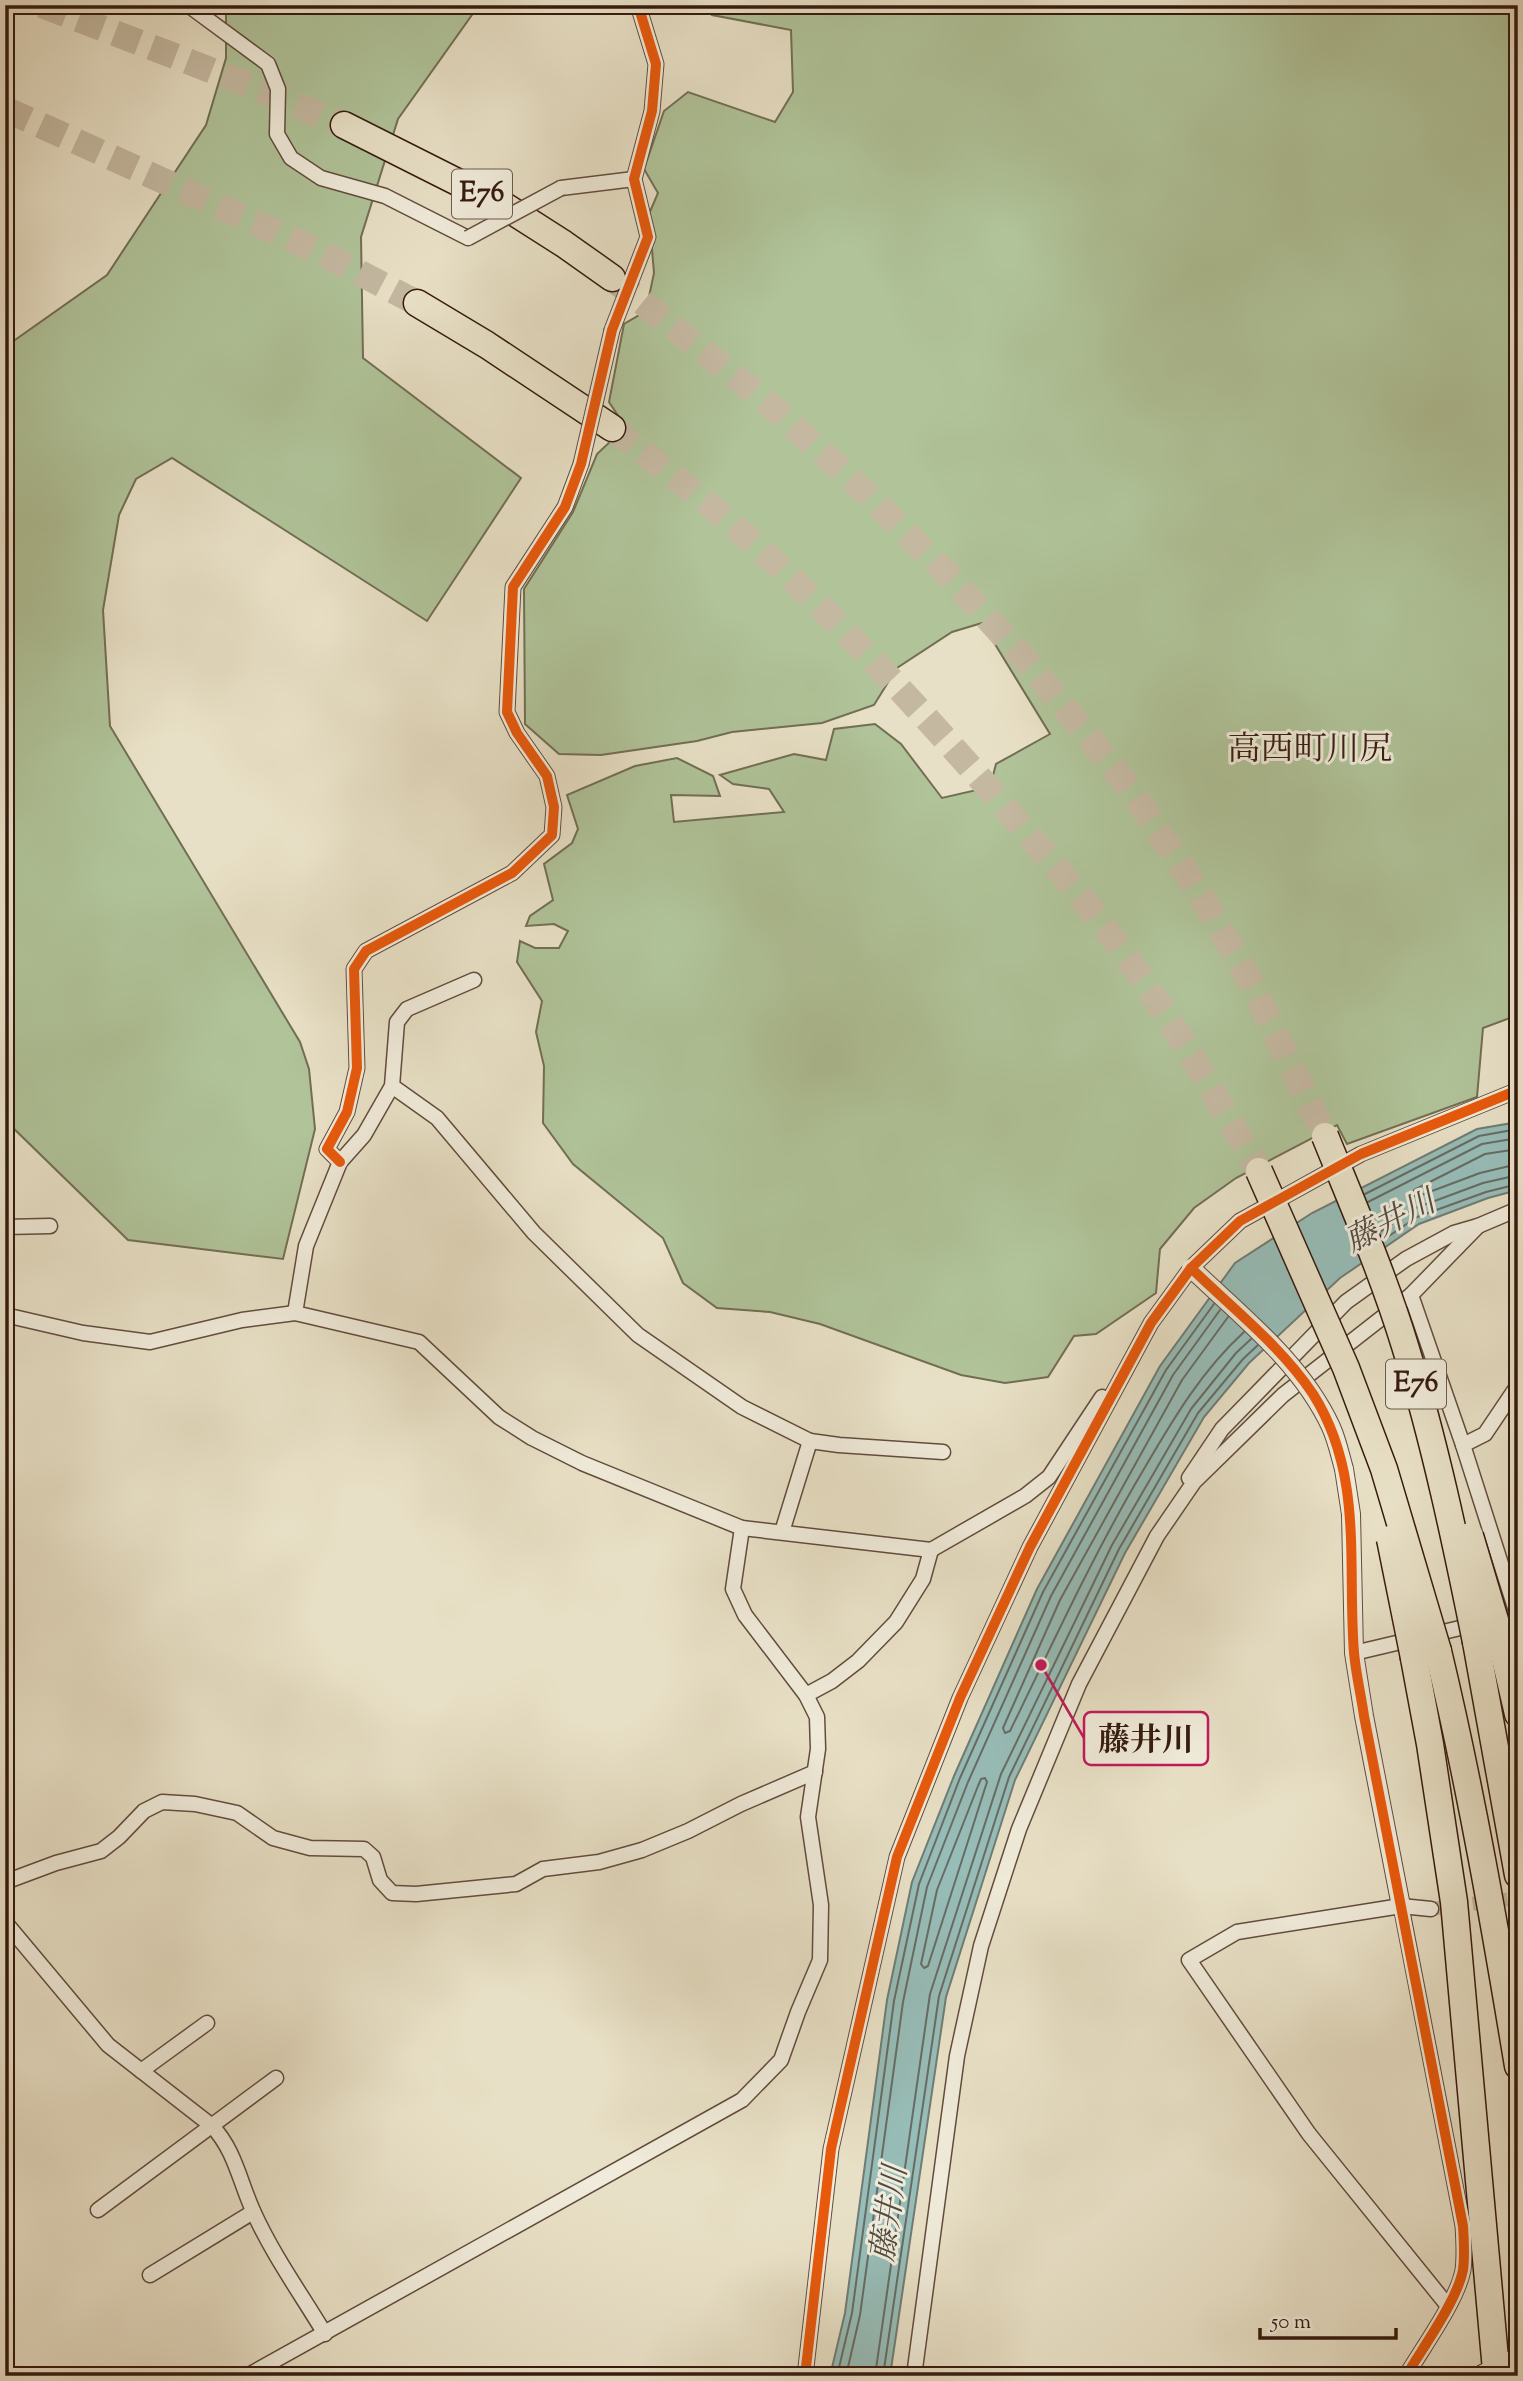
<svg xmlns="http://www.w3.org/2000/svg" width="1523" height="2381" font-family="'Sorts Mill Goudy','Noto Serif JP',serif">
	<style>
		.green { fill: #b0c399; stroke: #726e54; stroke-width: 2 }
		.water { fill: #97bdb8; stroke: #707c74; stroke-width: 2 }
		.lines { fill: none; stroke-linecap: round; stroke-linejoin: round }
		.shore { stroke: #666c64; stroke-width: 2 }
		.minor-tunnel { stroke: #c4b8a1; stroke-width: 14; stroke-dasharray: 14 7; stroke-linecap: butt }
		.motorway-tunnel { stroke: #c4b8a1; stroke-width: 26; stroke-dasharray: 26 13; stroke-linecap: butt }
		.minor-casing { stroke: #624c3d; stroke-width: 17 }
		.tertiary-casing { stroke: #624c3d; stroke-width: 20 }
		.primary-casing { stroke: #351a0f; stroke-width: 25 }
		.motorway-casing { stroke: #351a0f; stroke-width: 29 }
		.minor { stroke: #f0ebda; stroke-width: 14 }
		.tertiary { stroke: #f0ebda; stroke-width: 18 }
		.primary { stroke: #e8e0c6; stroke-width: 23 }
		.motorway { stroke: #e8e0c6; stroke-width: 26 }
		.minor-bridge-casing { stroke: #624c3d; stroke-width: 17; stroke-linecap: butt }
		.tertiary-bridge-casing { stroke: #624c3d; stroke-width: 20; stroke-linecap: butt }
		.motorway-bridge-casing { stroke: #351a0f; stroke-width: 29; stroke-linecap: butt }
		.minor-bridge { stroke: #f0ebda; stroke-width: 14 }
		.tertiary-bridge { stroke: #f0ebda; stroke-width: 18 }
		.motorway-bridge { stroke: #e8e0c6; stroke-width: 26 }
		.cycleway-casing { stroke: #f0ebda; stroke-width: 15 }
		.cycleway { stroke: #e8590c; stroke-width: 10 }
		.labels { text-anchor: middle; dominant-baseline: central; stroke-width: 6; stroke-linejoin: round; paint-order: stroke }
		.shield { fill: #f0ebda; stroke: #6d594c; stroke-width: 2 }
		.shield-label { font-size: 28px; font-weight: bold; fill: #351a0f }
		.water-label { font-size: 32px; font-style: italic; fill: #524b42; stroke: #f0ebda }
		.quarter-label { font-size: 33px; fill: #351a0f; stroke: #f0ebda }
		.leader { fill: none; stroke: #c2185b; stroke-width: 2.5 }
		.callout-dot { fill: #c2185b; stroke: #f0ebda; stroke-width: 2.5 }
		.callout { fill: #f0ebda; stroke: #c2185b; stroke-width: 2.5 }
		.callout-label { font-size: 32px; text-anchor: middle; font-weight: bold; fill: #351a0f }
	</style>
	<rect width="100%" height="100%" fill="#e8e0c6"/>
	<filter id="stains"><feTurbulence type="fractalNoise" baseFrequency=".00286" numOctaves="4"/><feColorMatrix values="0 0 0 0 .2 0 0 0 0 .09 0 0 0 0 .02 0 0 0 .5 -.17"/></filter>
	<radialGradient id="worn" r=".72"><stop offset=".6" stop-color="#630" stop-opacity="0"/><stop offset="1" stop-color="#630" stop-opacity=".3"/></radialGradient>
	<!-- green -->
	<g class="green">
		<polygon points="226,5 479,5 398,119 361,237 363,358 521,478 427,621 172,458 136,479 119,515 103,610 110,726 300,1042 309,1069 315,1129 283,1259 128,1240 5,1120 5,347 107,275 206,125 226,58"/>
		<polygon points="705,5 1518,5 1518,1015 1483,1028 1477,1097 1347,1144 1337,1125 1236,1178 1194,1208 1160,1249 1156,1293 1096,1334 1074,1336 1048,1377 1005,1383 961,1375 820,1324 770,1312 717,1308 683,1283 663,1238 573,1164 543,1123 544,1066 536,1032 542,1001 517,962 520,941 535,948 559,948 568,931 554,924 526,926 530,916 553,900 544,864 572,843 578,829 567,795 635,766 677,758 713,776 720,796 671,795 674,822 784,812 769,789 733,784 720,775 794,754 826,760 834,729 875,724 901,744 942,798 990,787 996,764 1050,734 982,623 952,632 897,668 874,705 822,723 732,732 697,741 601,755 559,754 525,724 524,589 573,512 597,454 613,439 621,420 609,402 624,324 646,311 654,273 649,214 658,193 644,169 664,111 688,92 775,122 793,92 791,30 712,15"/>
	</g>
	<!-- water -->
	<polygon class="water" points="1518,1122 1518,1190 1488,1198 1419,1224 1340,1278 1249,1363 1204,1417 1125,1553 1015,1780 946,1997 890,2376 830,2376 845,2313 887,2000 912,1882 954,1776 1037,1589 1160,1366 1235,1263 1312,1213 1477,1129"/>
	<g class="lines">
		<!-- shore -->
		<g class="shore">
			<polyline points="1518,1149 1485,1154 1414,1190 1412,1194 1416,1197 1480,1173 1518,1164"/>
			<polyline points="1365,1194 1479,1136 1518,1129"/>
			<polyline points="1368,1202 1482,1144 1518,1138"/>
			<polyline points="1380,1232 1413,1209 1483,1183 1518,1175"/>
			<polyline points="1383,1240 1417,1217 1486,1192 1518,1184"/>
			<path d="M1228 1317 1182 1380 1060 1600 1003 1728 1005 1733 1010 1731C1052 1645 1092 1557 1141 1474 1171 1423 1200 1372 1244 1332"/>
			<polygon points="985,1778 987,1782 928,1966 924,1968 921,1964 937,1890 978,1786 981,1779"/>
			<polyline points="837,2376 852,2313 894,2001 919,1884 960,1778 1043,1592 1166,1370 1214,1304"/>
			<polyline points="846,2376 860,2315 903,2002 927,1887 968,1782 1051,1596 1173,1375 1220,1310"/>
			<polyline points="875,2376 930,1994 1001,1774 1112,1545 1191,1409 1236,1353 1251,1339"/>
			<polyline points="883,2376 939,1996 1009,1777 1119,1549 1198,1413 1243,1359 1258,1345"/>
		</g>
		<!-- minor-tunnel -->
		<polyline class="minor-tunnel" points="1431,1909 1518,1898"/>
		<!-- motorway-tunnel -->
		<g class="motorway-tunnel">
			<polyline points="42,5 239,81 344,125"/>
			<polyline points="5,109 322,253 417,303"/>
			<polyline points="612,278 767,402 864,491 951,578 1030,665 1131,790 1200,894 1249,979 1325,1136"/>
			<path d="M612 428C671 474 732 521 786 573 861 645 931 722 999 800 1042 851 1087 901 1126 956 1175 1025 1217 1098 1259 1171"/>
		</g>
		<defs>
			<g id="minor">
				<polyline points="188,5 268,64 278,89 277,134 291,158 321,178 385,196 468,238"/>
				<polyline points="561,188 634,179"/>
				<polyline points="612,330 648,237 634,179 652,111 656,64 638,5"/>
				<polyline points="392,1086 437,1118 534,1233 638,1335 742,1407 810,1441 782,1532"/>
				<polyline points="340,1162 327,1149 347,1112 357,1068 354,969 366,951 512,873 552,835 554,807 547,776 517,733 507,712 513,587 565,507 581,464"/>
				<polyline points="5,1227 50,1226"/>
				<polyline points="1411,1295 1463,1445 1518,1617"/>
				<polyline points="295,1313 306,1246 340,1162 364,1135 392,1086 397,1022 407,1009 474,980"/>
				<polyline points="5,1315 83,1333 150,1342 242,1320 295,1313 419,1342 499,1417 532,1438 582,1463 742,1528 931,1550 1025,1496 1049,1477 1102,1397"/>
				<polyline points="810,1441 839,1445 943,1452"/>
				<polyline points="1463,1445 1485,1434 1518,1385"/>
				<polyline points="1189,1478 1222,1429 1346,1302 1406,1259 1454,1233 1478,1226 1518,1209"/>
				<polyline points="1354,1653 1477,1624"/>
				<polyline points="806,1695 832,1681 858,1661 896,1622 923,1579 931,1550"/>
				<polyline points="5,1882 56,1863 101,1851 119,1837 144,1811 162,1802 195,1804 237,1813 273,1838 310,1848 364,1849 373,1857 380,1880 392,1893 416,1894 516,1884 543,1869 599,1862 642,1850 688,1831 741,1804 815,1772"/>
				<path d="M1401 1906 1463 2226C1464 2241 1465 2255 1463 2270 1457 2301 1423 2347 1406 2376"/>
				<polyline points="1431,1909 1401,1906 1237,1932 1189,1960 1309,2134 1448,2306"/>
				<path d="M5 1922 108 2045 212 2126C235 2150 240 2183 254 2213 273 2255 301 2294 325 2334"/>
				<polyline points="141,2071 207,2023"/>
				<polyline points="98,2210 276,2078"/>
				<polyline points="150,2275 253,2212"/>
				<polyline points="247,2376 742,2100 781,2060 798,2012 820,1960 821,1905 808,1817 818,1749 817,1717 806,1695 745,1615 733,1589 742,1528"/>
				<polyline points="805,2376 831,2149 897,1857 960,1698 1030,1547 1151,1323 1191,1268 1240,1221 1361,1154 1518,1090"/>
				<polyline points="914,2376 957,2056 981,1946 1019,1829 1079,1684 1157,1536 1194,1482 1283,1395 1411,1295 1478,1226"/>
			</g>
			<polyline id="tertiary" points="1344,1469 1351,1514 1354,1653 1364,1716 1401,1906"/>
			<polyline id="primary" points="1484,2376 1518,2360"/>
			<g id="motorway">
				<polyline points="344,125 503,205 564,244 612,278"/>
				<polyline points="417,303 487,345 612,428"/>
				<polyline points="1500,1637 1518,1714"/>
				<polyline points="1476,1642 1518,1875"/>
				<path d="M1438 1651C1471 1789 1495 1927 1518 2066"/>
				<polyline points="1414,1658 1430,1744 1454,1902 1496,2370"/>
			</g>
		</defs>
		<!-- minor casing -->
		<use href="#minor" class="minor-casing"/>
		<!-- tertiary casing -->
		<use href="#tertiary" class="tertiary-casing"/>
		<!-- primary casing -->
		<use href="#primary" class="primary-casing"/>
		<!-- motorway casing -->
		<use href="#motorway" class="motorway-casing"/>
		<!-- minor -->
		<use href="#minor" class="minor"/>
		<!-- tertiary -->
		<use href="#tertiary" class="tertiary"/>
		<!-- primary -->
		<use href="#primary" class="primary"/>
		<!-- motorway -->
		<use href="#motorway" class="motorway"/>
		<defs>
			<g id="minor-bridge">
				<polyline points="468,238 561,188"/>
				<polyline points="581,464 612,330"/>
			</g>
			<path id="tertiary-bridge" d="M1191 1268C1241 1316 1301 1362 1331 1427 1337 1440 1340 1455 1344 1469"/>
			<g id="motorway-bridge">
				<path d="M1325 1136C1353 1205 1383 1274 1405 1346 1435 1443 1456 1543 1476 1642"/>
				<polyline points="1259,1171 1346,1368 1384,1469 1438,1651"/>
				<polyline points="1470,1536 1500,1637"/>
				<polyline points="1390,1539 1414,1658"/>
			</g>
		</defs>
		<!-- minor-bridge casing -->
		<use href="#minor-bridge" class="minor-bridge-casing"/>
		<!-- tertiary-bridge casing -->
		<use href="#tertiary-bridge" class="tertiary-bridge-casing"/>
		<!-- motorway-bridge casing -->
		<use href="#motorway-bridge" class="motorway-bridge-casing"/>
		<!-- minor-bridge -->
		<use href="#minor-bridge" class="minor-bridge"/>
		<!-- tertiary-bridge -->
		<use href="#tertiary-bridge" class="tertiary-bridge"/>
		<!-- motorway-bridge -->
		<use href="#motorway-bridge" class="motorway-bridge"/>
		<defs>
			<g id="cycleway">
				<polyline points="340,1162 327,1149 347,1112 357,1068 354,969 366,951 512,873 552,835 554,807 547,776 517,733 507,712 513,587 565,507 581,464 612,330 648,237 634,179 652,111 656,64 638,5"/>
				<path d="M1191 1268C1232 1308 1281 1346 1313 1394 1364 1475 1347 1563 1354 1653 1356 1674 1361 1695 1364 1716L1463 2226C1464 2241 1465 2255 1463 2270 1457 2301 1423 2347 1406 2376"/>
				<polyline points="805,2376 831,2149 897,1857 960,1698 1030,1547 1151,1323 1191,1268 1240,1221 1361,1154 1518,1090"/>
			</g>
		</defs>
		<!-- cycleway casing -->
		<use href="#cycleway" class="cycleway-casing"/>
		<!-- cycleway -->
		<use href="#cycleway" class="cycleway"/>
	</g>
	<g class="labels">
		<!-- shield labels -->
		<g class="shield">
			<rect x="452" y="169.5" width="60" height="49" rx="5"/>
			<rect x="1386" y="1359.5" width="60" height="49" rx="5"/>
		</g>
		<g class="shield-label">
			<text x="482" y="194">E76</text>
			<text x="1416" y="1384">E76</text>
		</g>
		<!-- water labels -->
		<g class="water-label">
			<text transform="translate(1391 1223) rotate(-27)">藤井川</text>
			<text transform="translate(891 2214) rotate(-82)">藤井川</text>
		</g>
		<!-- quarter labels -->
		<g class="quarter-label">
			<text x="1310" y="751">高西町川尻</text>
		</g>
	</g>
	<!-- callouts -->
	<path class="leader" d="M1041 1665L1084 1738"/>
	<circle class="callout-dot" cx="1041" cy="1665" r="7"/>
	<rect class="callout" x="1084" y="1712" width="124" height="53" rx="7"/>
	<g class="callout-label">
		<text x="1146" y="1750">藤井川</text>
	</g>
	<!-- margin -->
	<rect width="1523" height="2381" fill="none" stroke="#e8e0c6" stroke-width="28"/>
	<rect x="7" y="7" width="1509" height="2367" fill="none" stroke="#351a0f" stroke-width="3.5"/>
	<rect x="14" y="14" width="1495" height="2353" fill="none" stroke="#351a0f" stroke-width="2"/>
	<!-- scale -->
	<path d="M1260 2328v10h136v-10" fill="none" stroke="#351a0f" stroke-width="3.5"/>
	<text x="1271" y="2328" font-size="21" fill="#351a0f" stroke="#f0ebda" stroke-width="5" paint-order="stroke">50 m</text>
	<rect width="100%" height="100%" filter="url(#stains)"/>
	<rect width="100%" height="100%" fill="url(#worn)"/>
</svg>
